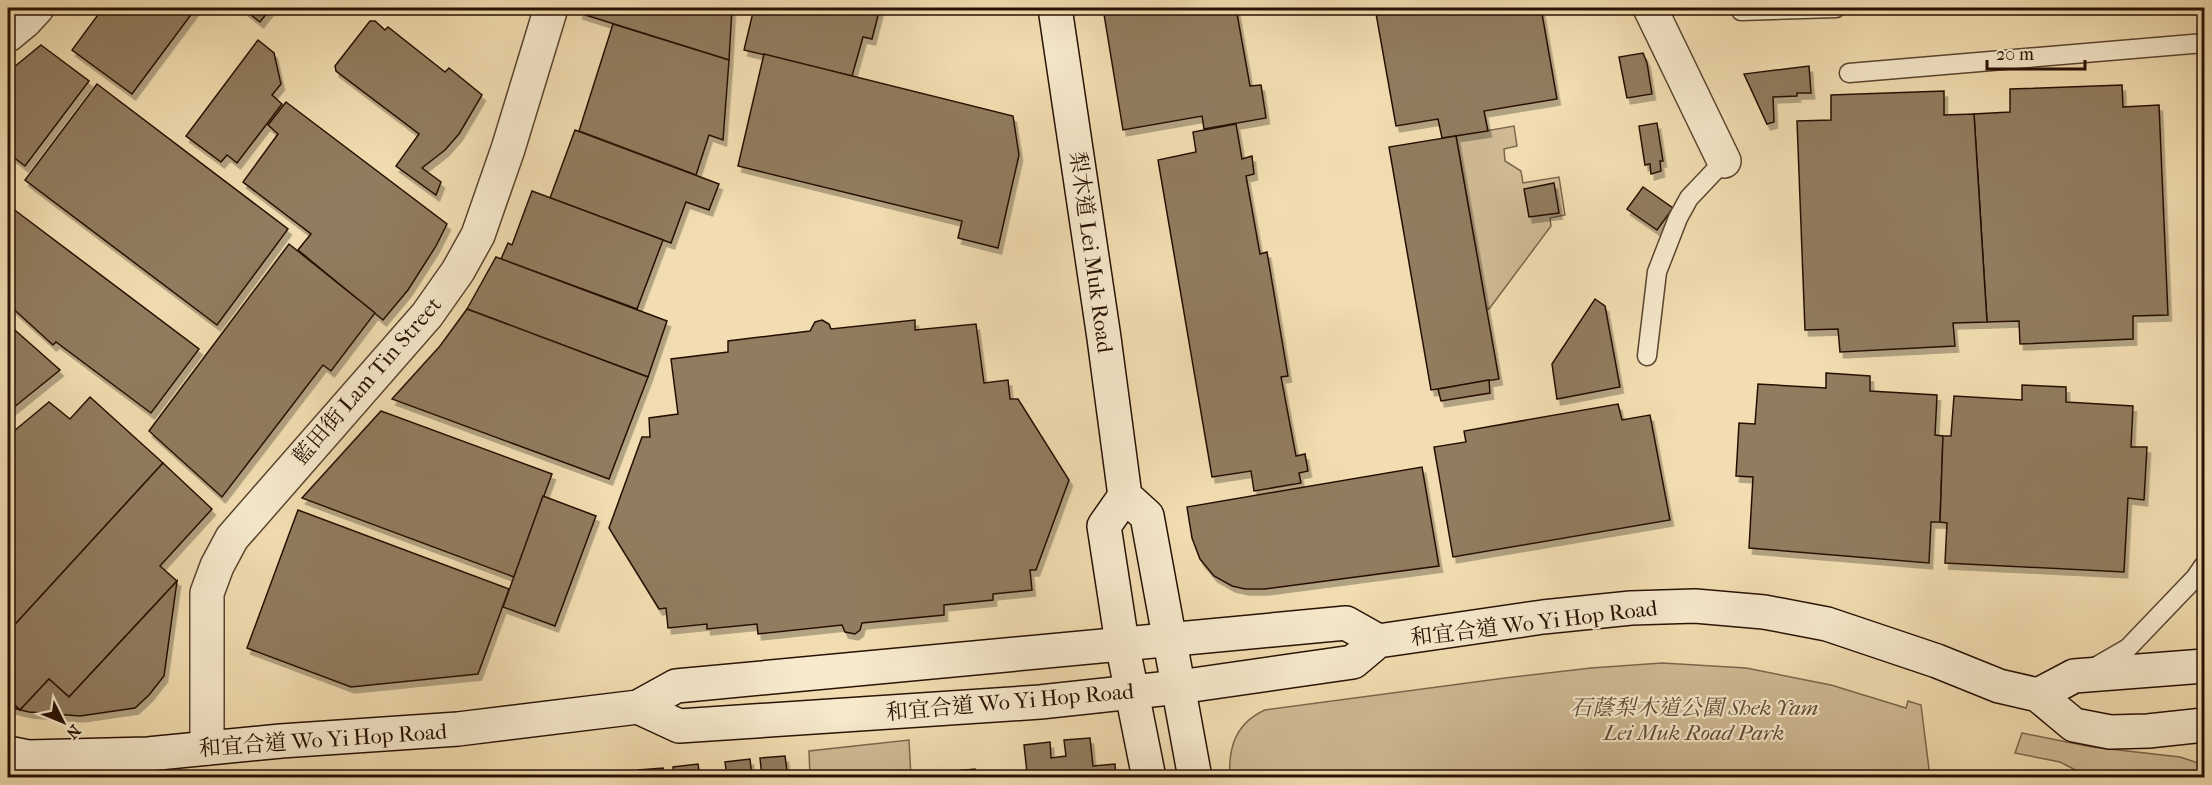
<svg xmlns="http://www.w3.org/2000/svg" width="2212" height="785" font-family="'IM FELL French Canon','Noto Serif TC',serif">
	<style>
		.green { fill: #cfba94; stroke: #7c664c; stroke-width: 1.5 }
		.building { fill: #917b5e; stroke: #281104; stroke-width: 1.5; filter: url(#shadow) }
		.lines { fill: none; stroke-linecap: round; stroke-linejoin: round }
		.lane-casing { stroke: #5a442f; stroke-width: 21 }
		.street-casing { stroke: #5a442f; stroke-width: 36 }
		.secondary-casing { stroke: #281104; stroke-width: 36 }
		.lane { stroke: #f6e9cc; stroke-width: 18 }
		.street { stroke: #f6e9cc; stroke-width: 33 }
		.secondary { stroke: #f6e9cc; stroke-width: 33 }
		.labels { text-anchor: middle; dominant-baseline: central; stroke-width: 4.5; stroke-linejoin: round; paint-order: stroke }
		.street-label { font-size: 22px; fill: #281104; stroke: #f6e9cc }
		.park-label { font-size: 22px; font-style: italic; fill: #624c36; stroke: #f6e9cc }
	</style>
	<defs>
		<filter id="shadow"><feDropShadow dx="3.5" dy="6" stdDeviation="0" flood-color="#0004"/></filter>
	</defs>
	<rect width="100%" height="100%" fill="#f1ddb1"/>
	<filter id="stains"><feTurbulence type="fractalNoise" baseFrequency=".00333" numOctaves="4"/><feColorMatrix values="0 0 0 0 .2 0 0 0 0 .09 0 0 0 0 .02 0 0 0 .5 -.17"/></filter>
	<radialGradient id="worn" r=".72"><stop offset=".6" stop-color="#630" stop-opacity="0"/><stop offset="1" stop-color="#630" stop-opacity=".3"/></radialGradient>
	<!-- green -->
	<g class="green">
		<polygon points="1514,126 1517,146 1504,149 1505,161 1521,171 1523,183 1559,177 1565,215 1550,218 1551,226 1489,309 1486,308 1456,136"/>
		<path d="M1662 663 1746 668 1831 685 1906 708 1908 701 1921 705 1929 769 1914 778 1230 777C1228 747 1236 723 1265 710L1505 678 1591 668Z"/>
		<polygon points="2022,733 2092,747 2180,757 2204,765 2204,777 2089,777 2060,762 2015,753"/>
		<polygon points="909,740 911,777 810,777 809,751"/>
	</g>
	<!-- building -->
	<g class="building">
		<polygon points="103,8 196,8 132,94 72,50"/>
		<polygon points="242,8 271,8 260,22"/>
		<polygon points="580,8 732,8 729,60 579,13"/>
		<polygon points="754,8 880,8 872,39 863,37 852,76 744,50"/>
		<polygon points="1103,8 1236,8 1250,86 1261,85 1266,118 1204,129 1202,116 1123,130"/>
		<polygon points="1375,8 1541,8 1557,99 1484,111 1488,131 1442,138 1438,119 1396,126"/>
		<polygon points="370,21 375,21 385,30 388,27 445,72 449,68 482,95 459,134 445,150 422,168 441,182 436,195 396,166 419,134 336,71 335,66"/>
		<polygon points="613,24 729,60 723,140 709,135 696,175 579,131"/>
		<polygon points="258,40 274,53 281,84 272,95 282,104 237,163 227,155 221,162 186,136"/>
		<polygon points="41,45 89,81 25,166 8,153 8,72"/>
		<polygon points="1643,53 1647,63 1652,94 1627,98 1619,57"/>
		<polygon points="764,54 1013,116 1019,155 998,248 958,238 962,221 738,166"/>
		<polygon points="1809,66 1811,93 1797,93 1797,96 1773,97 1774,122 1767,124 1744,74"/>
		<polygon points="97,84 288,229 217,325 25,180"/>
		<polygon points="2122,85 2123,107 2159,105 2168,315 2133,316 2133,339 2020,344 2019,321 1987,322 1974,114 2010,112 2010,89"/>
		<polygon points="1944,91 1944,115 1974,114 1987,322 1953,323 1955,346 1840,352 1838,329 1805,330 1797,121 1831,120 1831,95"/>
		<polygon points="286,102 447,224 436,246 408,290 383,320 298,250 311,234 243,182 278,134 268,125"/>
		<polygon points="1657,123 1663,161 1660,161 1661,171 1651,174 1650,164 1645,165 1639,126"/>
		<polygon points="1236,124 1242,159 1252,156 1254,174 1246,176 1260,254 1267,252 1288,376 1281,377 1296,456 1305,454 1308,471 1299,473 1301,483 1254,491 1251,471 1212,477 1158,160 1196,152 1193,132"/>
		<polygon points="575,130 719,184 709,210 686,202 671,243 550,198"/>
		<polygon points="1456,136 1499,379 1431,390 1389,147"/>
		<polygon points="1554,183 1559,213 1529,217 1524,189"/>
		<polygon points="1643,187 1673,208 1657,230 1627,209"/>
		<polygon points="532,191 663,240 637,309 501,259 508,243 512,245"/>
		<polygon points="8,205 199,349 151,413 56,342 53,345 8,304"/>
		<polygon points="289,244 375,313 331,371 323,365 222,497 149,431"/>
		<polygon points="496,257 667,321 648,377 467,309"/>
		<polygon points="1595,299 1605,306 1620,387 1557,399 1552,364"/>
		<polygon points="467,309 648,377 609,479 392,399 440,346"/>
		<polygon points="822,320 829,324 831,329 915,320 915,330 976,324 984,383 1008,380 1010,399 1018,399 1069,480 1036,570 1030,570 1032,590 993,594 993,600 944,605 944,615 862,623 860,630 855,634 845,632 842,625 758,634 757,624 707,629 707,624 668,628 666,608 659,609 609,528 642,437 650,437 649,418 678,414 671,359 728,352 728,341 810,331 815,322"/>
		<polygon points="8,324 60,370 8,412"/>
		<polygon points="1826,373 1870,376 1870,391 1937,395 1935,435 1943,436 1940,522 1931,522 1929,563 1749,548 1753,477 1736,476 1739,423 1755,424 1758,384 1826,388"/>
		<polygon points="1489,380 1490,393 1441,401 1438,389"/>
		<polygon points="2022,385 2066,387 2066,402 2133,406 2131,447 2147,447 2144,500 2128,498 2124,572 1945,563 1947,523 1940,522 1943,436 1951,436 1954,396 2022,400"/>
		<polygon points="90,397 163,463 8,632 8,436 49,402 70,419"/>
		<polygon points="1618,404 1622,420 1650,415 1670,520 1453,557 1434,447 1466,442 1464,431"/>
		<polygon points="381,411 552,474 514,577 302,498"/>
		<polygon points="163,463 212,509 160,566 177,581 69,697 49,679 20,710 8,699 8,632"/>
		<polygon points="1422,467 1439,566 1265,589 1245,589 1232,586 1214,576 1200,559 1192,538 1187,507"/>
		<polygon points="543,496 596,516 555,626 503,607"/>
		<polygon points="298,510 509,589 478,674 351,687 247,648"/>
		<polygon points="177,581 164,676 149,695 135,708 80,716 29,712 8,707 8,699 20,710 49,679 69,697"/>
		<polygon points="1090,738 1093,766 1115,764 1116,778 1007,778 1006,775 1027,773 1024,745 1050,742 1051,758 1066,756 1064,740"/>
		<polygon points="785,756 788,778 762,778 760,758"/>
		<polygon points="750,759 752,778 720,778 727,777 725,762"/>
		<polygon points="698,764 700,778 674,778 673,767"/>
		<polygon points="663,768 664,778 638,778 638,770"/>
		<polygon points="975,769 976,778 947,778 946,772"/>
	</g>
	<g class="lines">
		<defs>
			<g id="lane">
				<polyline points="1741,11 1836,8"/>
				<polyline points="1849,73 2204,43"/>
				<polyline points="1647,356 1657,272 1678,218 1689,198 1724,161"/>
				<polyline points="2095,667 2128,648 2195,578 2204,565"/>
			</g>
			<g id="street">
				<polyline points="1650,8 1724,161"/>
				<polyline points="8,35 25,21 37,8"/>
				<polyline points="207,748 207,593 217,566 232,538 427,315 458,271 478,235 508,149 551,8"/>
			</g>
			<g id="secondary">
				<polyline points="1055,8 1104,338 1125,496 1147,516 1195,778"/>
				<polyline points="1125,496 1104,526 1122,643 1149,778"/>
				<polyline points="2038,695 2074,676 2204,666"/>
				<polyline points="638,707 679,726 1040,702 1179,687 1353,662 1378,641 1543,617 1631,608 1695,606 1764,612 1827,624 1937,661 1999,686 2038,695 2074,725 2110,732 2148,731 2204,725"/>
				<polyline points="8,753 28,757 148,754 281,741 458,729 638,707 676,686 1346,623 1378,641"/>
			</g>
		</defs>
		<!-- lane casing -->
		<use href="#lane" class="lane-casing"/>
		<!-- street casing -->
		<use href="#street" class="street-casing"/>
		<!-- secondary casing -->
		<use href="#secondary" class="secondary-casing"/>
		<!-- lane -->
		<use href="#lane" class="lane"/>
		<!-- street -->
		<use href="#street" class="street"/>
		<!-- secondary -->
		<use href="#secondary" class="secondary"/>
	</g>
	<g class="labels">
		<!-- street labels -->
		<g class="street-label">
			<text transform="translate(1091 252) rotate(82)">梨木道 Lei Muk Road</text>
			<text transform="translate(367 381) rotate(-49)">藍田街 Lam Tin Street</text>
			<text transform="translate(1534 623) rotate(-7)">和宜合道 Wo Yi Hop Road</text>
			<text transform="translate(1010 702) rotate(-5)">和宜合道 Wo Yi Hop Road</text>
			<text transform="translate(323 740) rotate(-4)">和宜合道 Wo Yi Hop Road</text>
		</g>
		<!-- park labels -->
		<g class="park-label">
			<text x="1694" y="708">石蔭梨木道公園 Shek Yam<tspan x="1694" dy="25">Lei Muk Road Park</tspan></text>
		</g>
	</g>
	<!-- margin -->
	<rect width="2212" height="785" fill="none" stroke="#f1ddb1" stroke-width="30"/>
	<rect x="9" y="9" width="2194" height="767" fill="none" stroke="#281104" stroke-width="3"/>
	<rect x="15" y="15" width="2182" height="755" fill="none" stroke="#281104" stroke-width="1.5"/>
	<!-- north arrow -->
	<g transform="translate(63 722) rotate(133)" stroke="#f6e9cc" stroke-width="4.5" paint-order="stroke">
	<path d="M0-4.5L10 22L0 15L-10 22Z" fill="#281104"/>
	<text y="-9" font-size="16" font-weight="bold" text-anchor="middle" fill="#281104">N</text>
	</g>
	<!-- scale -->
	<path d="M1987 60v9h98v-9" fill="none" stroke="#281104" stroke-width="3"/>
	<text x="1996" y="60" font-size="18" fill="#281104" stroke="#f6e9cc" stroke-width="4.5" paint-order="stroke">20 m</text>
	<rect width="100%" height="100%" filter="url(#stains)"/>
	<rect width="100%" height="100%" fill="url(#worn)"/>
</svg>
